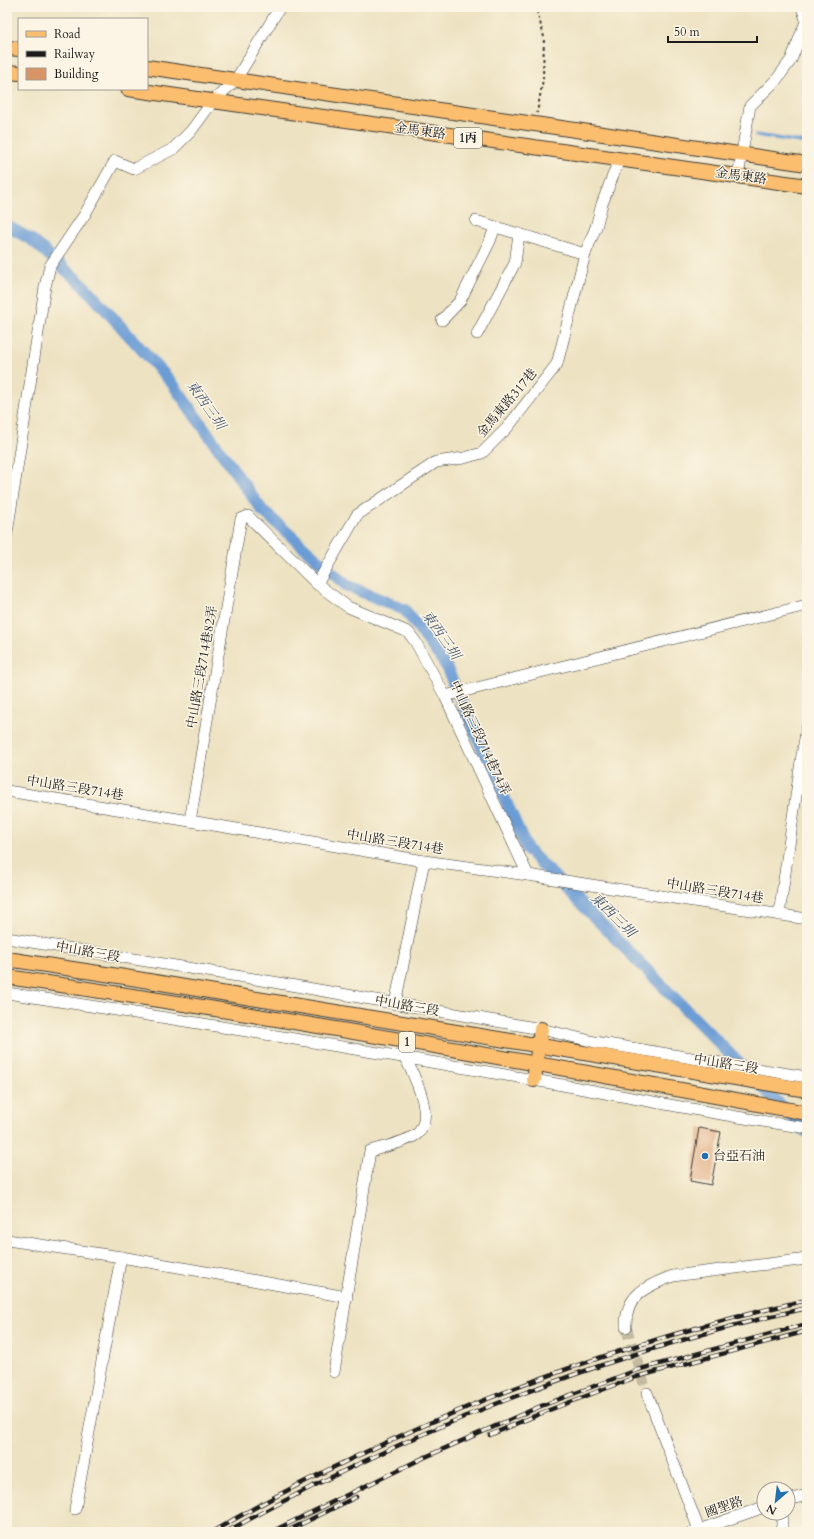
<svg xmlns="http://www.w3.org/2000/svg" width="814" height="1539" font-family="Cardo,'Noto Serif TC',serif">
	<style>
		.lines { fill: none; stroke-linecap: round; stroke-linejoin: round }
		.stream { stroke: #6b9cd5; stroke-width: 3.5 }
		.canal { stroke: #6b9cd5; stroke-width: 12 }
		.building { fill: #d89464 }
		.minor-tunnel { stroke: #c3baa0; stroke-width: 11; stroke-dasharray: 11 5.5; stroke-linecap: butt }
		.minor-casing { stroke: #3b3a35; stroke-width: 12 }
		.major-casing { stroke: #3b3a35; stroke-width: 16 }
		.path { stroke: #3b3a35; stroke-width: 2; stroke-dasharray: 3 3; stroke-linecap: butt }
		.minor { stroke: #fff; stroke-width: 11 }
		.major { stroke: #fbbd6e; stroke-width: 14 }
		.rail-casing { stroke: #1c1c1c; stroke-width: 4.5 }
		.rail { stroke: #fcf5e5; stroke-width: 3; stroke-dasharray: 9; stroke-linecap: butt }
		.poi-dot { fill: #1f6fb2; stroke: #fcf5e5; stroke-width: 1.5 }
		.labels { text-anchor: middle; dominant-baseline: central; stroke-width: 3; stroke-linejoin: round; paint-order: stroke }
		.shield { fill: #fcf5e5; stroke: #5f5d58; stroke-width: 1 }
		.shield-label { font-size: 12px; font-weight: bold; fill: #1c1c1c }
		.street-label { font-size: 13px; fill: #1c1c1c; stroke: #fcf5e5 }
		.poi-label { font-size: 13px; fill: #1c1c1c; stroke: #fcf5e5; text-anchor: start }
		.water-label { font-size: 14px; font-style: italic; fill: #40566f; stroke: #fcf5e5 }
	</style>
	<rect width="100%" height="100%" fill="#fcf5e5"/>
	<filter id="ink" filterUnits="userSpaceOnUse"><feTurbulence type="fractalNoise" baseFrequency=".025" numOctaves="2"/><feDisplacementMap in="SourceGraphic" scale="8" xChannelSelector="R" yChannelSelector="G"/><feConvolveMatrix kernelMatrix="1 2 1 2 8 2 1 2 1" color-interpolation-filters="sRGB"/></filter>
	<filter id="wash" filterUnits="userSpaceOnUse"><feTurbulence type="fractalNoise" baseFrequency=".012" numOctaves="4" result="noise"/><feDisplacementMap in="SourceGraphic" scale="16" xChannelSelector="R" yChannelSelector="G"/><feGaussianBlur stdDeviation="0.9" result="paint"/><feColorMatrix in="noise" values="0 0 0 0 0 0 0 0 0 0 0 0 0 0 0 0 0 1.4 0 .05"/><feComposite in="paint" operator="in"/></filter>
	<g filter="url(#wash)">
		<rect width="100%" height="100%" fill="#ede2c1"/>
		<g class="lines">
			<!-- stream -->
			<polyline class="stream" points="756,135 807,143"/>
			<!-- canal -->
			<polyline class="canal" points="7,226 32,240 85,287 172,383 262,510 346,585 405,610 445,664 527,849 807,1132"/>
		</g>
		<g id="blocks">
			<!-- building -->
			<polygon class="building" points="699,1128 721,1132 711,1185 690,1181"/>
		</g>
	</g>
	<g filter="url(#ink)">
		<use href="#blocks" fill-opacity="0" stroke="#3b3a35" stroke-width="1"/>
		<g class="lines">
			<!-- minor-tunnel -->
			<polyline class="minor-tunnel" points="626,1327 647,1393"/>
			<defs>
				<g id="minor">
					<polyline points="802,7 806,20"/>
					<polyline points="738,176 750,106 777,79 791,60 807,19"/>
					<polyline points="476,221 585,254"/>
					<polyline points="442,320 460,301 490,241 495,227"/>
					<polyline points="477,334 515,263 519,234"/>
					<polyline points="7,533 45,287 50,266 85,214 115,161 134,169 173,149 191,131 213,101 235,81 280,7"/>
					<polyline points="317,584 357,515 436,462 464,458 482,453 507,428 557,364 585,254 596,227 602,204 619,160"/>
					<polyline points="445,696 807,605"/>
					<polyline points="7,791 190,821 424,861 528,875 807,919"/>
					<polyline points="190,821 241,519 248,516 317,584 348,607 408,632 415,641 445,696 528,875"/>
					<polyline points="779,915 801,761 807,727"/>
					<polyline points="7,938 273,982 541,1029 595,1042 807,1077"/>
					<path d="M7 993C183 1020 359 1049 534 1080 625 1096 715 1115 807 1128"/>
					<polyline points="395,1004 424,861"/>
					<polyline points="7,1240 121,1257 347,1297"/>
					<path d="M626 1327C625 1295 646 1286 673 1276L807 1259"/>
					<path d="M334 1372 370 1151C383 1147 407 1142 417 1134 436 1117 414 1076 406 1059"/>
					<polyline points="647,1393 699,1530"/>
					<polyline points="788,1500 807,1495"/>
					<polyline points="75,1509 121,1257"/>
					<polyline points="693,1532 764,1507"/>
					<polyline points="780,1532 782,1526 782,1513"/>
				</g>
				<g id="major">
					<polyline points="7,48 19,49"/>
					<polyline points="147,67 807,164"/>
					<polyline points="7,72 19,73"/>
					<polyline points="128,89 807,186"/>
					<polyline points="7,959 125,977 807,1090"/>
					<path d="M7 977C275 1016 541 1064 807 1113"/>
					<polyline points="534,1080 541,1029"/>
				</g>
			</defs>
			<!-- minor casing -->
			<use href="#minor" class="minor-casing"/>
			<!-- major casing -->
			<use href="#major" class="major-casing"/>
			<!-- path -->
			<polyline class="path" points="537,11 544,37 543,79 537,113"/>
			<!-- minor -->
			<use href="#minor" class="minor"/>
			<!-- major -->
			<use href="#major" class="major"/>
			<defs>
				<g id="rail">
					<polyline points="490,1435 544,1412 636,1377 807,1331"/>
					<path d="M212 1532C258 1505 306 1480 355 1457 499 1388 651 1335 807 1300"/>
					<path d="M226 1532C411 1430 600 1354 807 1308"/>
					<polyline points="271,1532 423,1458 541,1406 637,1370 807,1324"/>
					<polyline points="285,1532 356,1497"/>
				</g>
			</defs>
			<!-- rail casing -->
			<use href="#rail" class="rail-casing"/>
			<!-- rail -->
			<use href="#rail" class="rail"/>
		</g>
	</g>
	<!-- markers -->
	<circle class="poi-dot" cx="705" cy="1156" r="4"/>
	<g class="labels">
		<!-- shield labels -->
		<g class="shield">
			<rect x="454" y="128" width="28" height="20" rx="3"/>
			<rect x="399" y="1032" width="16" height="20" rx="3"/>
		</g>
		<g class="shield-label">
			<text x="468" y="138">1丙</text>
			<text x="407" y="1042">1</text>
		</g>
		<!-- street labels -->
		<g class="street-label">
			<text transform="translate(420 131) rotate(8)">金馬東路</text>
			<text transform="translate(741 176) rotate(8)">金馬東路</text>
			<text transform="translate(507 403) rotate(-50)">金馬東路317巷</text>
			<text transform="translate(202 667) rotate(-80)">中山路三段714巷82弄</text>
			<text transform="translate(480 738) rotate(65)">中山路三段714巷74弄</text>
			<text transform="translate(75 788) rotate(9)">中山路三段714巷</text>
			<text transform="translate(395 842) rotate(9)">中山路三段714巷</text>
			<text transform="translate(715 891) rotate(9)">中山路三段714巷</text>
			<text transform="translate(88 952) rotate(10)">中山路三段</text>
			<text transform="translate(407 1006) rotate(10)">中山路三段</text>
			<text transform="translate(726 1064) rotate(9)">中山路三段</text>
			<text transform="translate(724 1507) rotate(-19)">國聖路</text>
		</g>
		<!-- poi labels -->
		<g class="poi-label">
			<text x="713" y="1156">台亞石油</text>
		</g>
		<!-- water labels -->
		<g class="water-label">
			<text transform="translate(206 405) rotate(55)">東西三圳</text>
			<text transform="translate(441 635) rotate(55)">東西三圳</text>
			<text transform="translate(613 915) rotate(45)">東西三圳</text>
		</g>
	</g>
	<!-- margin -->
	<rect width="814" height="1539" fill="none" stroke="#fcf5e5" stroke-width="24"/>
	<!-- legend -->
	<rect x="18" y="18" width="130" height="72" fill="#fcf5e5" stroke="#a29e95"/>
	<rect x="26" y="31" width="20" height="6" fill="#fbbd6e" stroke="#a29e95"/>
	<text x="54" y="38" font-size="12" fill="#1c1c1c">Road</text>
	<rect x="26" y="51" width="20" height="6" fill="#1c1c1c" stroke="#a29e95"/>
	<text x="54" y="58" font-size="12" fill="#1c1c1c">Railway</text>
	<rect x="26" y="68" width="20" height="12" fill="#d89464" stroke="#a29e95"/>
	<text x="54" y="78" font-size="12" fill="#1c1c1c">Building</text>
	<!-- north arrow -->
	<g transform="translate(776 1501) rotate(208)"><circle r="19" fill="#fcf5e5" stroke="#a29e95"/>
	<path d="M0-3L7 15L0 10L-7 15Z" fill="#1f6fb2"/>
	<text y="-6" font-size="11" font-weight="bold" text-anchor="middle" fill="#1c1c1c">N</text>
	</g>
	<!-- scale -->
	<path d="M668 36v6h89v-6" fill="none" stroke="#1c1c1c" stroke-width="2"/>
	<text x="674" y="36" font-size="12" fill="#1c1c1c" stroke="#fcf5e5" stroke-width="3" paint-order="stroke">50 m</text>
</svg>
